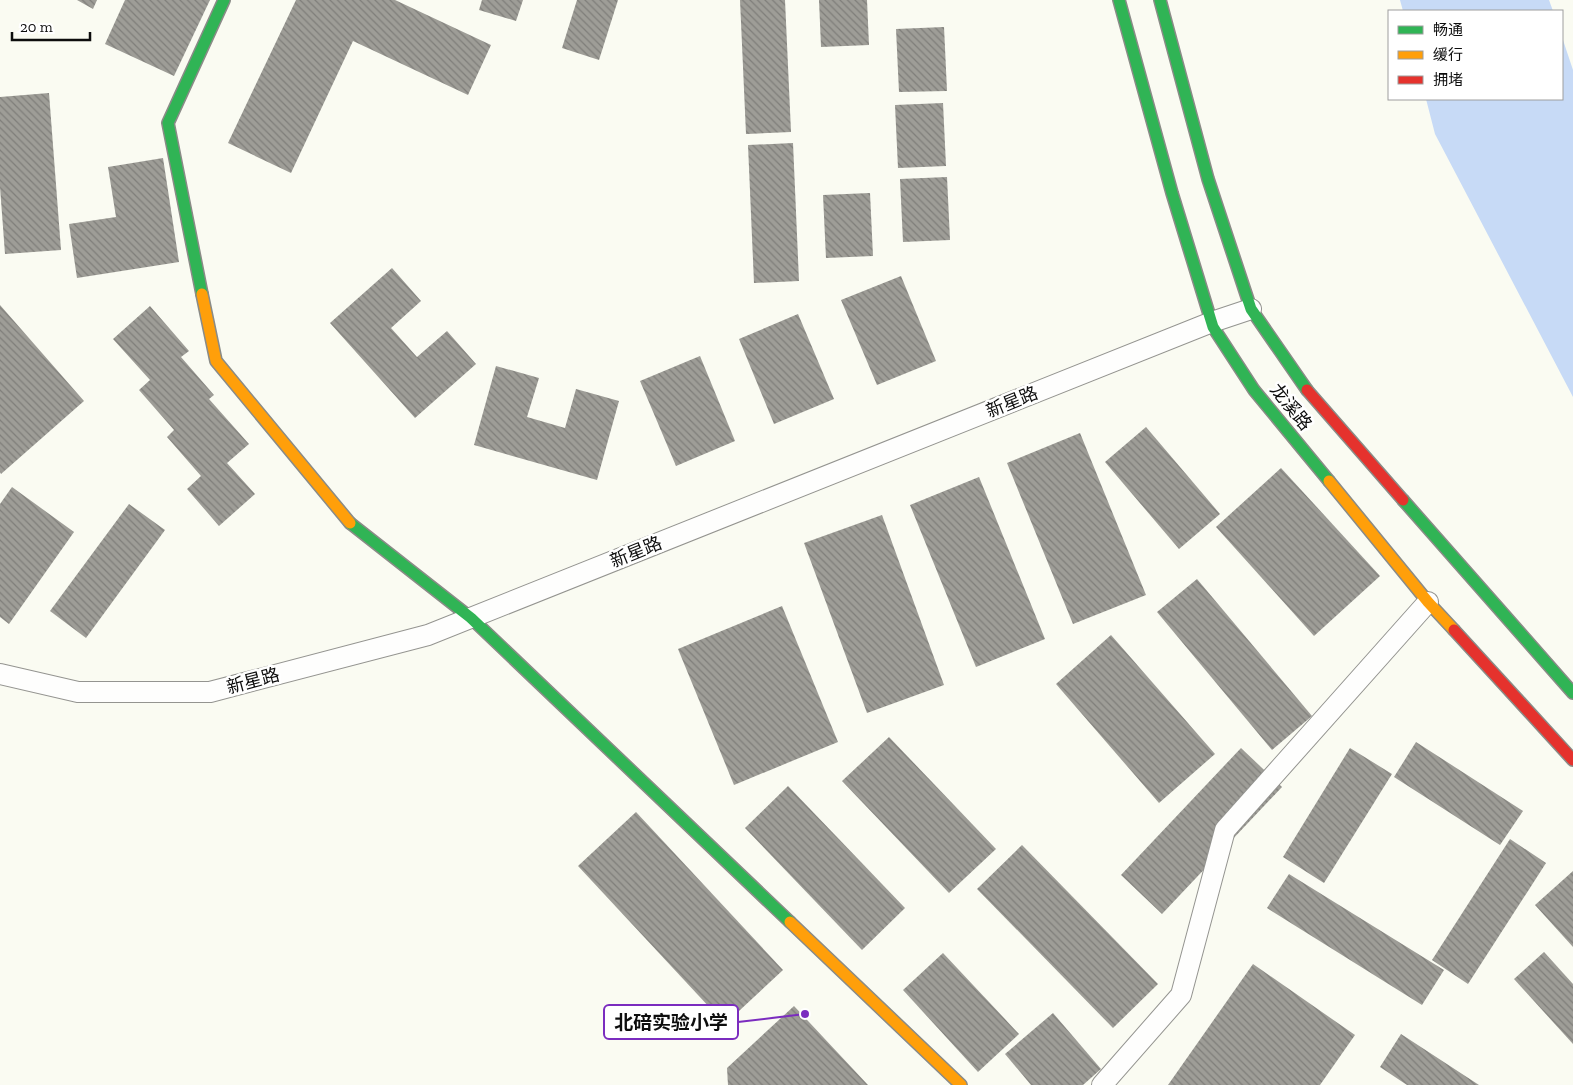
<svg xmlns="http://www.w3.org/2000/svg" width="1573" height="1085" font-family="'Zilla Slab','Noto Sans SC',serif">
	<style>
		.water { fill: #c7daf6 }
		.building { fill: url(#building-back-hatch) }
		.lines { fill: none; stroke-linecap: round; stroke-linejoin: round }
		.street-casing { stroke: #949490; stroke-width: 22 }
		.fast-casing { stroke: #8a8b87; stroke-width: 14 }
		.slow-casing { stroke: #8a8b87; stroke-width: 14 }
		.jam-casing { stroke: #8a8b87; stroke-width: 14 }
		.street { stroke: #fefefd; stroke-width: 20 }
		.fast { stroke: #30b455; stroke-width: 11 }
		.slow { stroke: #ff9f0a; stroke-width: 11 }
		.jam { stroke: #e5322d; stroke-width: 11 }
		.labels { text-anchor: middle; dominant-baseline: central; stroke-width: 5; stroke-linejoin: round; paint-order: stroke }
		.street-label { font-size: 18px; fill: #0d0d0d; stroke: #fff }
		.leader { fill: none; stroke: #7b2cbf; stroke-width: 2 }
		.callout-dot { fill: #7b2cbf; stroke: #fff; stroke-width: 2 }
		.callout { fill: #fff; stroke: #7b2cbf; stroke-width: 2 }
		.callout-label { font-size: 19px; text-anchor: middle; font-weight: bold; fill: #0d0d0d }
	</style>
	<defs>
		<pattern id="building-back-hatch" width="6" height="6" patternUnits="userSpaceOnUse" patternTransform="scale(1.25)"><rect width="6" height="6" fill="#9e9d97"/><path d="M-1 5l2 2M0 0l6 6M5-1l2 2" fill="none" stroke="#7f7e7a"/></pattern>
	</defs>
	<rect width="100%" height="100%" fill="#fafbf2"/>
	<!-- water -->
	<g class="water">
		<polygon points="1400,0 1549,0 1553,11 1403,11"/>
		<polygon points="1562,37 1573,70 1573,397 1435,134 1426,99 1562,99"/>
	</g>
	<!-- building -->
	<g class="building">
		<polygon points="77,0 97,0 93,9"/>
		<polygon points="125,0 210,0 174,76 105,44"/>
		<polygon points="296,0 395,0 491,45 468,95 353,41 291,173 228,143"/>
		<polygon points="482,0 523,0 516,21 479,10"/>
		<polygon points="577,0 618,0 599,60 562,48"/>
		<polygon points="740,0 785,0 791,132 746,134"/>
		<polygon points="819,0 867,0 869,45 821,47"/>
		<polygon points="944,27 947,91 899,92 896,29"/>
		<polygon points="49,93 61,250 5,254 0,187 0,97"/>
		<polygon points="943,103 946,166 898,168 895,105"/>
		<polygon points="793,143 799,281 754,283 748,145"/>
		<polygon points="163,158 179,262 77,278 69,224 116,217 108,167"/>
		<polygon points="947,177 950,240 903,242 900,179"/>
		<polygon points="870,193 873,256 826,258 823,195"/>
		<polygon points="392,268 421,301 391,328 417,357 447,331 476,364 415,418 330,323"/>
		<polygon points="901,276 936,361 877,385 841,300"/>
		<polygon points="0,305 84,401 1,474 0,472"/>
		<polygon points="150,306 189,351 181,357 214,395 209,399 249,444 227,463 255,494 219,526 187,489 201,476 167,437 174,430 139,390 150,380 113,339"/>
		<polygon points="798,314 834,399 774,424 739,339"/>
		<polygon points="700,356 735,441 676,466 640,381"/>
		<polygon points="496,366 539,378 527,417 565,428 576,389 619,401 597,480 474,445"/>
		<polygon points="1146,427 1220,514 1179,549 1105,462"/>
		<polygon points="1080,433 1146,595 1073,624 1007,463"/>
		<polygon points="1281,468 1380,576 1314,636 1216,527"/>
		<polygon points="979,477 1045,639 976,667 910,505"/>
		<polygon points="12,487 74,532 9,624 0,617 0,504"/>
		<polygon points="129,504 165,530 86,638 50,611"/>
		<polygon points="882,515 944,685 867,713 804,543"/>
		<polygon points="1197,579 1312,716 1272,750 1157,612"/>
		<polygon points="782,606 838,742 734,785 678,649"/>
		<polygon points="1111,635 1215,754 1159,803 1056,684"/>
		<polygon points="889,737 996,849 949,893 842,781"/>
		<polygon points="1416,742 1523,811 1500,845 1394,777"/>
		<polygon points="1241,748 1282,787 1162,914 1121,875"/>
		<polygon points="1350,748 1392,774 1324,883 1283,857"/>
		<polygon points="788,786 905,908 862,950 745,828"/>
		<polygon points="636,812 783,970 725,1024 578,866"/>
		<polygon points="1510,839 1546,863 1468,984 1432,960"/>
		<polygon points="1022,845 1158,984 1113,1028 977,889"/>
		<polygon points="1573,871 1573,947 1535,905"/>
		<polygon points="1289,874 1444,970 1422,1005 1267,908"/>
		<polygon points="1544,952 1573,984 1573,1044 1514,979"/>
		<polygon points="943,953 1019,1034 978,1072 903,990"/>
		<polygon points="1253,964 1355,1035 1320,1085 1168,1085"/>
		<polygon points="794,1006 868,1085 728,1085 727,1068"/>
		<polygon points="1053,1013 1101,1069 1083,1085 1031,1085 1005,1054"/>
		<polygon points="1401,1034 1479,1085 1407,1085 1380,1067"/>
	</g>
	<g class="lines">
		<defs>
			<g id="street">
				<polyline points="0,674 78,692 210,692 428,635 1212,322 1251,309"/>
				<polyline points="1102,1085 1181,995 1225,830 1428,602"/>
			</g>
			<g id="fast">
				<polyline points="1119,0 1172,193 1213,327 1254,390 1329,481"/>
				<polyline points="1160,0 1208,179 1251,309 1307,390"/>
				<polyline points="202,294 168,123 224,0"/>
				<polyline points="1403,500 1573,693"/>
				<polyline points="350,523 471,618 790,922"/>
			</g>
			<g id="slow">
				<polyline points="202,294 216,361 350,523"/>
				<polyline points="1329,481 1428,602 1454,630"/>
				<polyline points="790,922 961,1085"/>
			</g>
			<g id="jam">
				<polyline points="1307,390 1403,500"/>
				<polyline points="1454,630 1573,760"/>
			</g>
		</defs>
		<!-- street casing -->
		<use href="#street" class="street-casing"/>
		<!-- fast casing -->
		<use href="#fast" class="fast-casing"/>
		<!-- slow casing -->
		<use href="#slow" class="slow-casing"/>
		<!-- jam casing -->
		<use href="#jam" class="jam-casing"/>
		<!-- street -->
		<use href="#street" class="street"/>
		<!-- fast -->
		<use href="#fast" class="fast"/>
		<!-- slow -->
		<use href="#slow" class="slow"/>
		<!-- jam -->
		<use href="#jam" class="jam"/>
	</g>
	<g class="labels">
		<!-- street labels -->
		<g class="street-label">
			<text transform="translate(1012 402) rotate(-22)">新星路</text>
			<text transform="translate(1291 407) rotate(51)">龙溪路</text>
			<text transform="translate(636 552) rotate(-22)">新星路</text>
			<text transform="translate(253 681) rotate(-15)">新星路</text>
		</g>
	</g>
	<!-- callouts -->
	<path class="leader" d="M805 1014L738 1022"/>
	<circle class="callout-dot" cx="805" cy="1014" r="5"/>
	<rect class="callout" x="604" y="1005" width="134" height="34" rx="5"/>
	<g class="callout-label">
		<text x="671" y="1029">北碚实验小学</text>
	</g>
	<!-- legend -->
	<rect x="1388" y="10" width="175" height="90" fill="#ffffff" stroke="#9e9e9e"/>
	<rect x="1398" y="26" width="25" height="8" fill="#30b455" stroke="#9e9e9e"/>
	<text x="1433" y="35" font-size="15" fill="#0d0d0d">畅通</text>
	<rect x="1398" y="51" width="25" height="8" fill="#ff9f0a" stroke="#9e9e9e"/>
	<text x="1433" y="60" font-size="15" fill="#0d0d0d">缓行</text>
	<rect x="1398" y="76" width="25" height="8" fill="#e5322d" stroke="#9e9e9e"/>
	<text x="1433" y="85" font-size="15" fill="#0d0d0d">拥堵</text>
	<!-- scale -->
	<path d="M12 32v8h78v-8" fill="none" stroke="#0d0d0d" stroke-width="2.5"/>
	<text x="20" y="32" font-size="15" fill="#0d0d0d" stroke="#ffffff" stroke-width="4" paint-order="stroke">20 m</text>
</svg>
